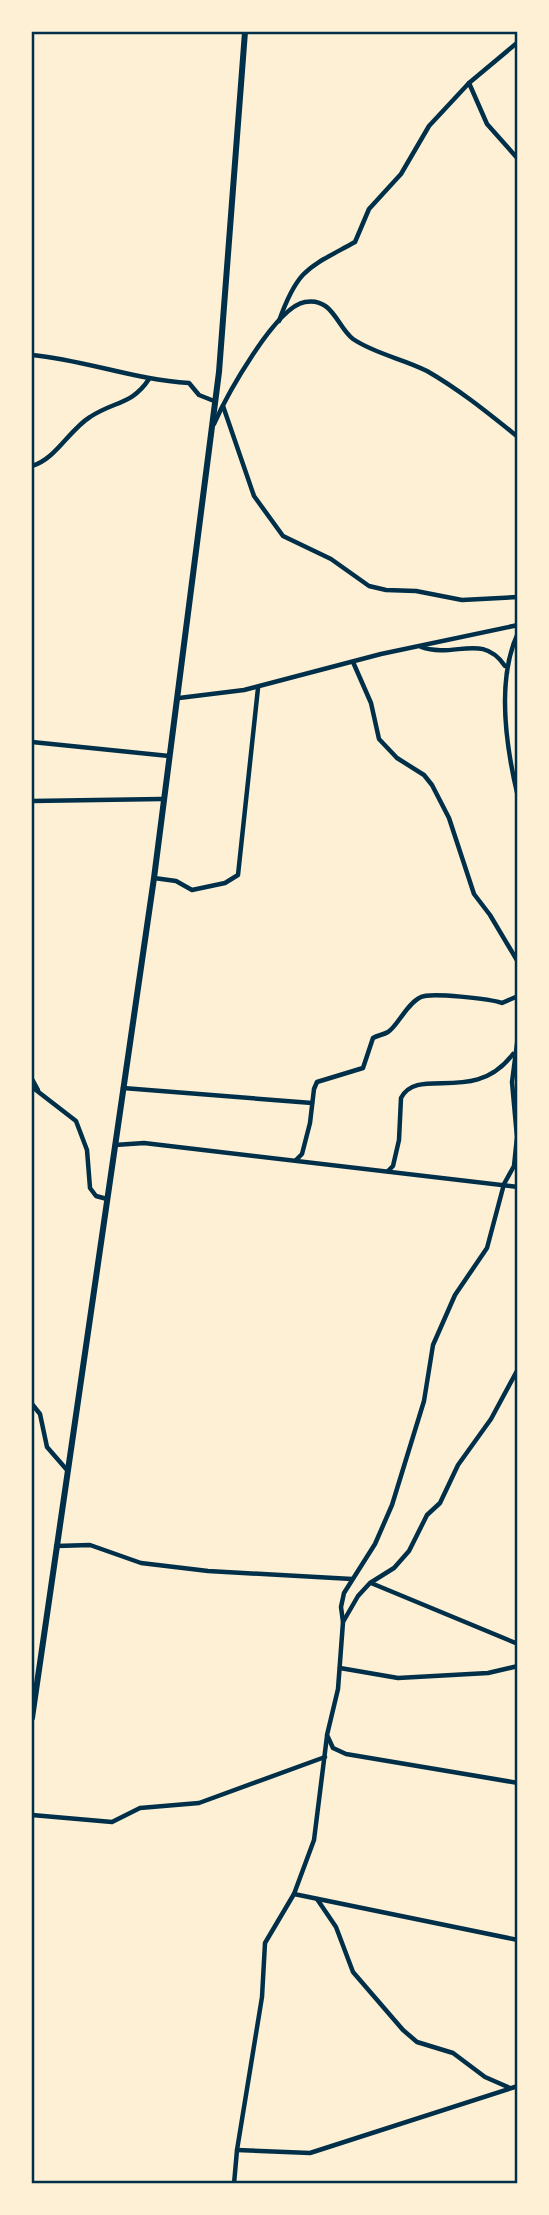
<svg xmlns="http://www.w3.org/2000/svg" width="549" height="2215" font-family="'Playfair Display',serif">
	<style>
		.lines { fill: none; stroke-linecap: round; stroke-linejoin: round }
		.minor { stroke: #003049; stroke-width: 4.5 }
		.secondary { stroke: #003049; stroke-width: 6 }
		.neatline { fill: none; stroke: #003049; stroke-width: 2.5 }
	</style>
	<rect width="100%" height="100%" fill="#fdf0d5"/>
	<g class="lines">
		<!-- minor -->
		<g class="minor">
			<polyline points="469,83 487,124 518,159"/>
			<path d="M279 321C298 268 308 268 355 242L369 209 401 174 429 126 469 83 518 42"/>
			<path d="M32 355C85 360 135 380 189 383L199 395 214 401"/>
			<polyline points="223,406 254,496 283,536 331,559 369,586 386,590 416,591 462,600 518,597"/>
			<path d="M214 424C226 397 275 307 305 302 333 297 337 327 353 339 375 354 404 359 427 371 460 390 488 413 518 437"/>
			<path d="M32 466C56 459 69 430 90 417 114 401 132 405 149 379"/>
			<path d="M518 633C496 680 506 747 518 797"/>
			<path d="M421 647C455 659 482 632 505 666"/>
			<polyline points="353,662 371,703 379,739 397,758 424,775 432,785 449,818 474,894 490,915 518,962"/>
			<polyline points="179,698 244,690 381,654 518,625"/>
			<polyline points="32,742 169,756"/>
			<polyline points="32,801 162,799"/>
			<polyline points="154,878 176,881 192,890 225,883 238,875 258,688"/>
			<polyline points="32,1079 38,1090"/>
			<polyline points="32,1087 76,1121 87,1150 90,1188 96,1196 107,1199"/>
			<polyline points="123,1088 312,1103"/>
			<polyline points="115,1145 144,1143 518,1187"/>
			<path d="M296 1160 302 1154 310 1123 314 1089 317 1082 363 1068 373 1038C378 1035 383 1035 388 1032 397 1027 407 1003 421 997 430 992 491 999 502 1003L518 996"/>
			<path d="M388 1171 393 1166 399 1140 401 1098C418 1065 474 1106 513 1054"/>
			<polyline points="518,1369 491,1419 458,1465 440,1503 427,1515 409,1551 394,1568 370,1583 358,1596 343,1622 338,1689 327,1735 333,1748 346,1754 518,1783"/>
			<polyline points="32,1404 40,1414 47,1447 67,1470"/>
			<polyline points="56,1546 90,1545 141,1563 208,1571 352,1579"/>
			<polyline points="371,1583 518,1644"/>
			<polyline points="343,1622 341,1607 344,1593 375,1544 392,1505 424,1401 433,1345 455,1295 487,1248 504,1184 514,1166 517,1137 512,1082 518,1036"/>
			<polyline points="340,1668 398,1678 488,1673 518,1666"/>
			<polyline points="32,1815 112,1822 140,1808 199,1803 325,1757"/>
			<polyline points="294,1894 518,1940"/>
			<polyline points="317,1899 336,1927 353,1972 403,2030 417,2042 453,2053 485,2077 510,2088"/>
			<polyline points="237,2150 310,2153 518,2086"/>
			<polyline points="234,2184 237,2150 262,1997 265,1943 294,1894 314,1840 327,1736"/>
		</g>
		<!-- secondary -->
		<polyline class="secondary" points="32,1718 154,878 219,372 245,32"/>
	</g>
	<!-- border -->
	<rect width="549" height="2215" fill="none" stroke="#fdf0d5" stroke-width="66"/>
	<rect x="33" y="33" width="483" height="2149" class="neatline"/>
</svg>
